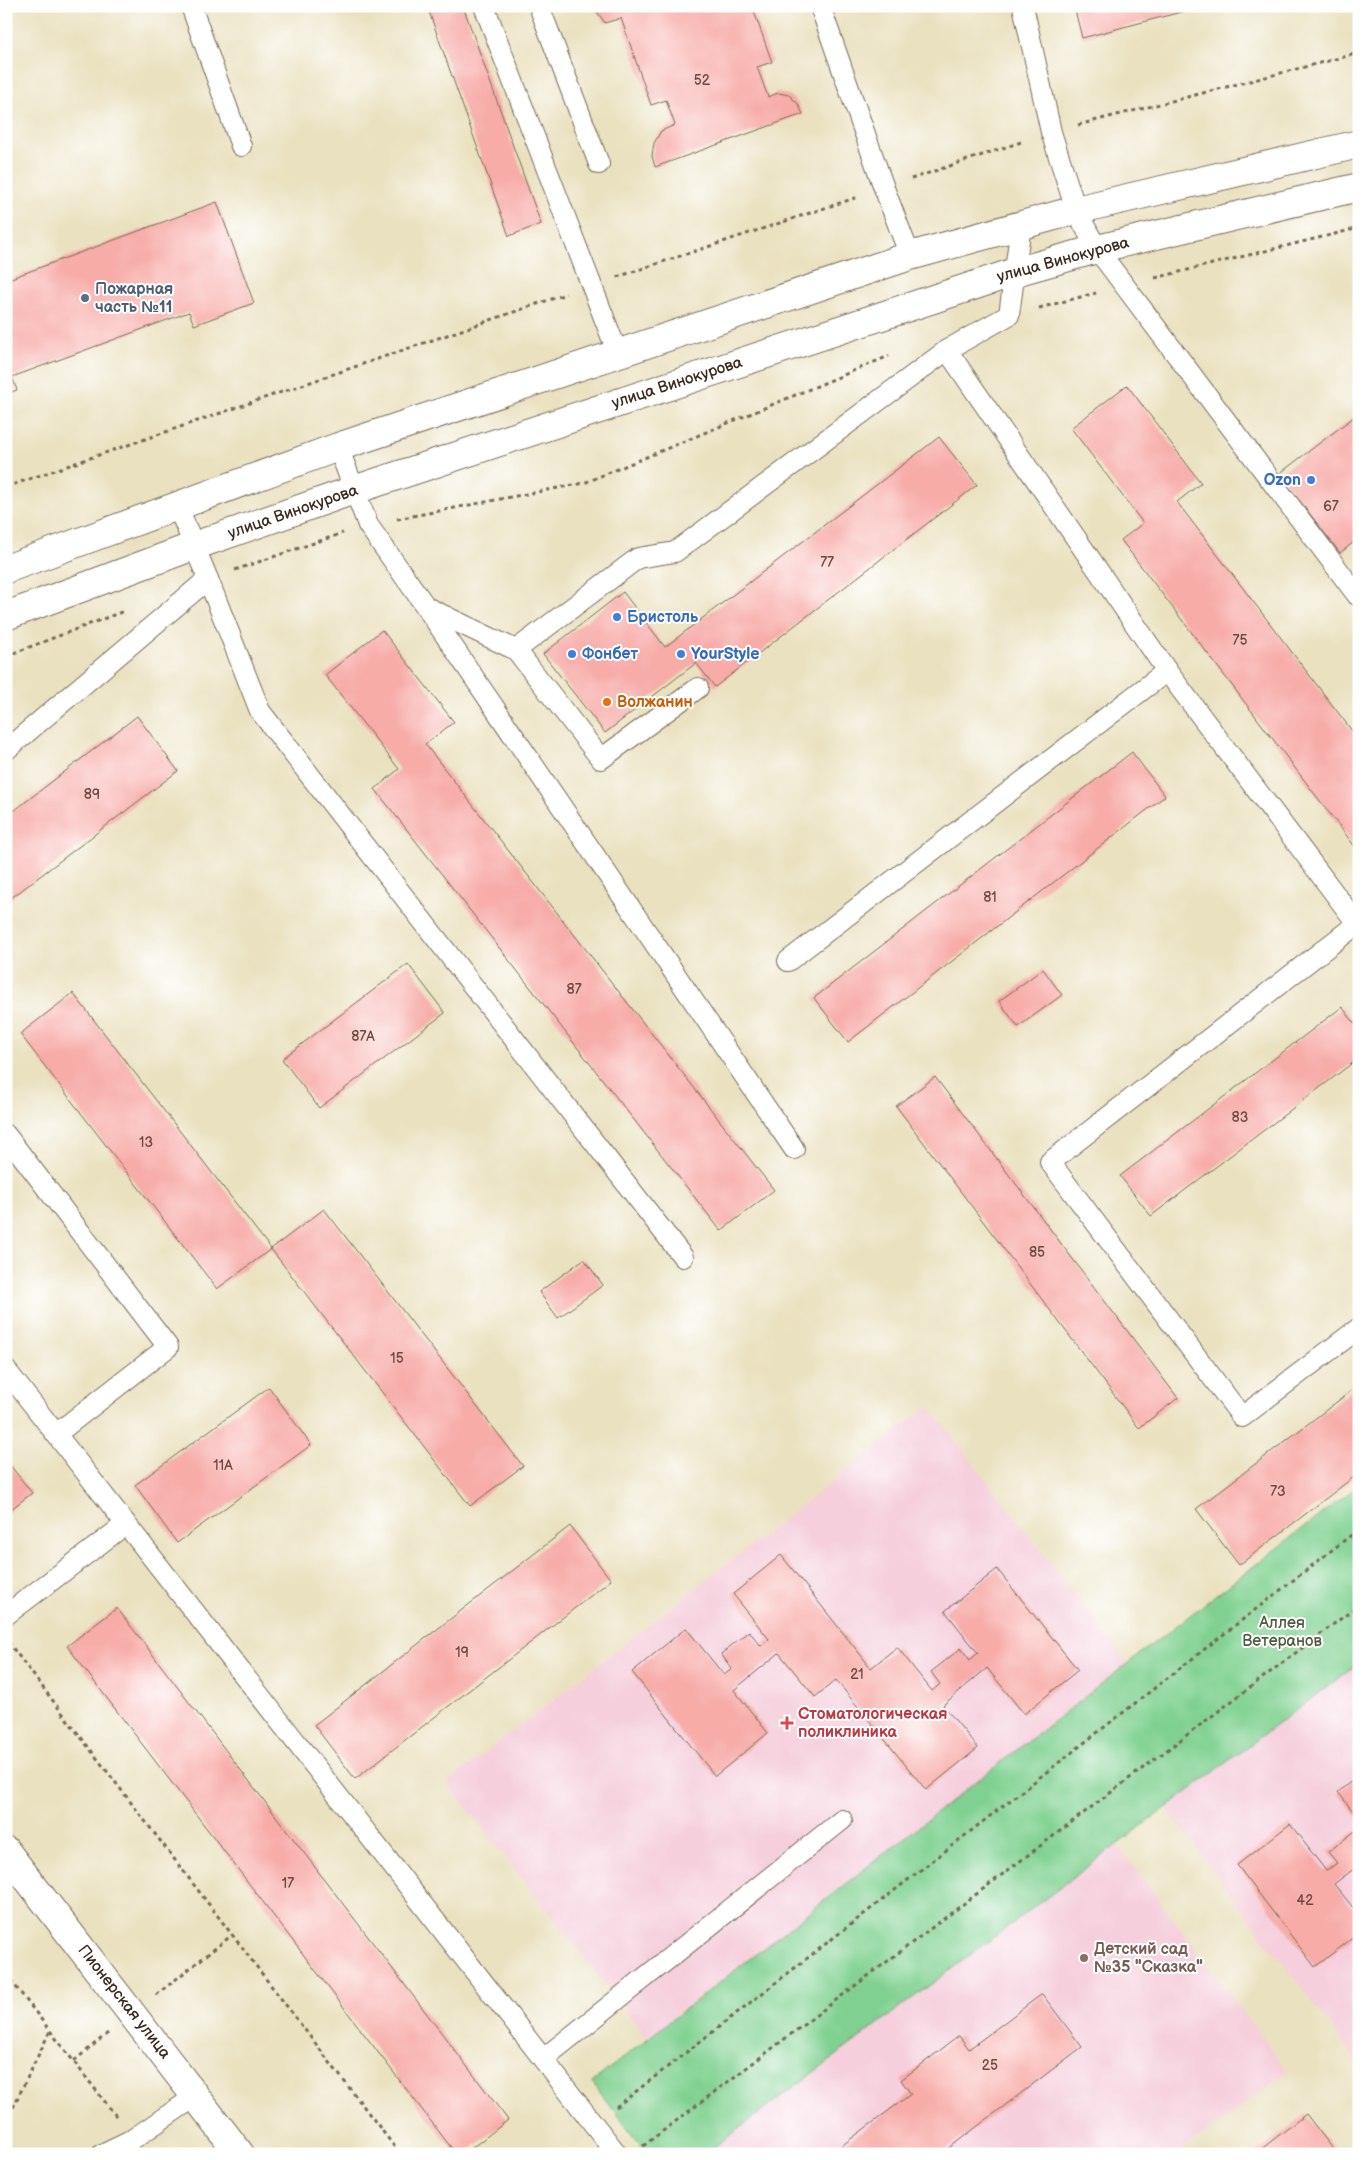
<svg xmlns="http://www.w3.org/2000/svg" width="1365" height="2160" font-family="'Balsamiq Sans',sans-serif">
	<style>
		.built { fill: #f5cfdb }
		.green { fill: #80d191; stroke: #5e7e58 }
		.building { fill: #f7aca8 }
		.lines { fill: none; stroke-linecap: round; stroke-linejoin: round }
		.service-casing { stroke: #786a57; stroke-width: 22 }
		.secondary-casing { stroke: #786a57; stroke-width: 30 }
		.path { stroke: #786a57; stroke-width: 3; stroke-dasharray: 4 4; stroke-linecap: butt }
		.service { stroke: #fff; stroke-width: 20 }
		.secondary { stroke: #fff; stroke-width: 28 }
		.service-dot { fill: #5c6f8a; stroke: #fff; stroke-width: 2 }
		.shop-dot { fill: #3f7fe0; stroke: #fff; stroke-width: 2 }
		.food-dot { fill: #e8710a; stroke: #fff; stroke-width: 2 }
		.health-dot { fill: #e0444e; stroke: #fff; stroke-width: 2 }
		.education-dot { fill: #8d6e63; stroke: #fff; stroke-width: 2 }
		.labels { text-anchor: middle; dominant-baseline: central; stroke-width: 4; stroke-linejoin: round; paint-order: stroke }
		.number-label { font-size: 14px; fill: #6a4a40 }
		.street-label { font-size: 16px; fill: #3b2a1e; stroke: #fff }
		.service-label { font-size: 16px; font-weight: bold; fill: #4e5e75; stroke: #fff; text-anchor: start }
		.shop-label { font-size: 16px; font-weight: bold; fill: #366cbe; stroke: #fff; text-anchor: start }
		.food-label { font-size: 16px; font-weight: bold; fill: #c56008; stroke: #fff; text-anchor: start }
		.park-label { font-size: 16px; fill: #505c40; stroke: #fff }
		.health-label { font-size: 16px; font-weight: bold; fill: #be3a42; stroke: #fff; text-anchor: start }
		.education-label { font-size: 16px; font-weight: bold; fill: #785e54; stroke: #fff; text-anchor: start }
	</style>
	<rect width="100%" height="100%" fill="#fff"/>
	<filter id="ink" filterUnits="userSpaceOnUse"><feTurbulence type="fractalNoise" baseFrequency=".02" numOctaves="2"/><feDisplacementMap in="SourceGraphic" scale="10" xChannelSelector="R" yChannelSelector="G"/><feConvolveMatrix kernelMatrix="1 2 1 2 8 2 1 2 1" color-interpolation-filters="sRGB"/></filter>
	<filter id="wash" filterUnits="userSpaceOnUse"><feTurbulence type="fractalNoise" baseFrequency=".0096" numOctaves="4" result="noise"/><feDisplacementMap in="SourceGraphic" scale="20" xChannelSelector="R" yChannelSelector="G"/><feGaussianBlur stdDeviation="1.12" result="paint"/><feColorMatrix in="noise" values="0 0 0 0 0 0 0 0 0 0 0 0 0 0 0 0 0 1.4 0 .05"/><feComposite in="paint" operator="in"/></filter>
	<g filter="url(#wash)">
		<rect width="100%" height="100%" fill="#eae1c0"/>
		<!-- built -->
		<g class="built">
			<polygon points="929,1406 1128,1663 647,2038 447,1783"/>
			<polygon points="1359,1663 1359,2064 1166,1808"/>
			<polygon points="1117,1844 1288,2072 1178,2154 705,2154"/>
		</g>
		<!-- green -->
		<polygon class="green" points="1359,1485 1359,1663 705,2154 647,2154 592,2082 1128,1663"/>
		<g id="blocks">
			<!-- building -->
			<g class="building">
				<polygon points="427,6 463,6 541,224 509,236"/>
				<polygon points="593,6 752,6 772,62 757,67 768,97 778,93 789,95 798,104 803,114 655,167 652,156 654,143 661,131 675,125 666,100 651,105 621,18 605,23"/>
				<polygon points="1074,6 1200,6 1200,7 1082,38"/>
				<polygon points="217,202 254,303 194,325 189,312 12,377 17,390 6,394 6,280"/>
				<polygon points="1127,385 1201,483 1177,502 1359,740 1359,852 1121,540 1143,523 1071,428"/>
				<polygon points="1359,413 1359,538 1340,553 1279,474"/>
				<polygon points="939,437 977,485 715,687 696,663 605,733 543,654 623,592 665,647"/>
				<polygon points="382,630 454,722 425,744 774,1190 721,1231 375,789 399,769 325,675"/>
				<polygon points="137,716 178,771 6,902 6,817"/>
				<polygon points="1132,752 1165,796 848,1042 814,998"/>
				<polygon points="408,964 445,1013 319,1108 282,1059"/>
				<polygon points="1043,969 1062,995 1018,1027 999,1001"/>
				<polygon points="73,993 271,1249 217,1289 20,1034"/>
				<polygon points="1342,1007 1359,1029 1359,1058 1151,1216 1120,1176"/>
				<polygon points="935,1077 1178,1398 1139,1428 896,1106"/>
				<polygon points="324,1209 523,1466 470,1506 271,1249"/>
				<polygon points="584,1259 603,1285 558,1318 539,1292"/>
				<polygon points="1359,1385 1359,1473 1239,1565 1196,1509"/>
				<polygon points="269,1387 311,1445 177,1543 135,1485"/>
				<polygon points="6,1460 32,1493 6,1513"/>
				<polygon points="570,1526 611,1580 355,1779 314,1725"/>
				<polygon points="781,1555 871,1668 897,1647 932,1691 940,1684 931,1672 961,1648 970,1660 978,1653 945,1611 997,1569 1078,1670 1024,1714 987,1668 943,1705 978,1748 926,1790 836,1680 815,1697 779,1653 734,1690 768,1733 715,1776 632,1672 686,1628 724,1675 732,1669 721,1654 749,1631 761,1646 769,1639 733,1594"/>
				<polygon points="117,1608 508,2120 464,2154 456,2154 67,1646"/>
				<polygon points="1359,1775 1359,1819 1338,1792"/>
				<polygon points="1290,1824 1326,1871 1337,1863 1328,1852 1355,1831 1359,1835 1359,1865 1334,1884 1359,1915 1359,1933 1315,1967 1237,1865"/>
				<polygon points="1042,1994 1082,2047 941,2154 839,2154 836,2150 911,2094 901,2080 959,2036 969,2049"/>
				<polygon points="1306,2114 1337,2154 1255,2154"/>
			</g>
		</g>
	</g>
	<g filter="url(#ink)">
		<use href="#blocks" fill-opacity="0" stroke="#786a57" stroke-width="1"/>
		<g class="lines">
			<defs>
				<g id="service">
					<polyline points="191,6 241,146"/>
					<polyline points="484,6 618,354"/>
					<polyline points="539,6 599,164"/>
					<polyline points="820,6 884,188 910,256"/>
					<polyline points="1023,6 1051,132 1076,210 1097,249 1357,595"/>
					<polyline points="1021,225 1009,315 947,350 1167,671 1359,926"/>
					<polyline points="338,447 368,525 426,607 794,1149"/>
					<polyline points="177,505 208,579 260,711 683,1257"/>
					<polyline points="428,608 516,650 601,759 698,688"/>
					<polyline points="516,650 638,558 675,552 947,350"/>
					<polyline points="6,750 208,579"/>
					<polyline points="1357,924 1050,1162 1242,1417 1359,1328"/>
					<polyline points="788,961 1167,671"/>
					<polyline points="6,1135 168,1347 56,1434"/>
					<polyline points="6,1370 617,2154"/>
					<polyline points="6,1615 126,1524"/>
					<polyline points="543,2059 842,1820"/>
					<polyline points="102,2154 133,2139 196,2096"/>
				</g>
				<g id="secondary">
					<polyline points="6,569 338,447 910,256 1076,210 1359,144"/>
					<polyline points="6,616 194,546 354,490 1015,272 1097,249 1359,187"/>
					<polyline points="6,1851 240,2154"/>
				</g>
			</defs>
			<!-- service casing -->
			<use href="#service" class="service-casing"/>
			<!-- secondary casing -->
			<use href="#secondary" class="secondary-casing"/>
			<!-- path -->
			<g class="path">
				<polyline points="1078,125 1359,53"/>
				<polyline points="911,179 1024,141"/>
				<polyline points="617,277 858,197"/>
				<polyline points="1155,278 1359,228"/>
				<polyline points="1039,308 1096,293"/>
				<polyline points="6,487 566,294"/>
				<polyline points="397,519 584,483 889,356"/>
				<polyline points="235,570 343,533"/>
				<polyline points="6,656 124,611"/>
				<polyline points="8,1642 400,2154"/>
				<polyline points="6,1974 116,2116"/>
				<polyline points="156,1995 232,1935"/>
				<polyline points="74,2061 108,2033"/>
				<polyline points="616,2107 1359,1529"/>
				<polyline points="6,2122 50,2031"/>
				<polyline points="643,2146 1359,1605"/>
			</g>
			<!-- service -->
			<use href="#service" class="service"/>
			<!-- secondary -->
			<use href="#secondary" class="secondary"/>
		</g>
	</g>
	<!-- markers -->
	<circle class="service-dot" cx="85" cy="298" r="5"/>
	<g class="shop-dot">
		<circle cx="1311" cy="480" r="5"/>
		<circle cx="617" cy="617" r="5"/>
		<circle cx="572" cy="654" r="5"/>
		<circle cx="681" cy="654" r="5"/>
	</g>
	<circle class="food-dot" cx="607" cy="702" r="5"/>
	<path class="health-dot" d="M784.5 1715.5h5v5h5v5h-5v5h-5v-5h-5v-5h5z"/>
	<circle class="education-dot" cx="1084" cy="1958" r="5"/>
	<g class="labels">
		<!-- number labels -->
		<g class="number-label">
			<text x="702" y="80">52</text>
			<text x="1331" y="506">67</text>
			<text x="827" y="562">77</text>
			<text x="1240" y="640">75</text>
			<text x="92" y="794">89</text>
			<text x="990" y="897">81</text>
			<text x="574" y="989">87</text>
			<text x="363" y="1036">87А</text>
			<text x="1240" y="1117">83</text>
			<text x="146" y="1142">13</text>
			<text x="1037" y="1252">85</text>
			<text x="397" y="1358">15</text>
			<text x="223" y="1465">11А</text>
			<text x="1278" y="1491">73</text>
			<text x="462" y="1652">19</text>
			<text x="857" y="1674">21</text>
			<text x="288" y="1883">17</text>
			<text x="1305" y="1900">42</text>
			<text x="990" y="2065">25</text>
		</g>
		<!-- street labels -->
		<g class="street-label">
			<text transform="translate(1063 260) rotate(-15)">улица Винокурова</text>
			<text transform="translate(677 383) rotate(-18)">улица Винокурова</text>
			<text transform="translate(293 512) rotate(-19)">улица Винокурова</text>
			<text transform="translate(124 2002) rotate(52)">Пионерская улица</text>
		</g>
		<!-- service labels -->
		<g class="service-label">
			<text x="95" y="289">Пожарная<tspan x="95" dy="18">часть №11</tspan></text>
		</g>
		<!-- shop labels -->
		<g class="shop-label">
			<text x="1301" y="480" text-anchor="end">Ozon</text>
			<text x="627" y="617">Бристоль</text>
			<text x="582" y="654">Фонбет</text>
			<text x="691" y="654">YourStyle</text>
		</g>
		<!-- food labels -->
		<g class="food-label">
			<text x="617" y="702">Волжанин</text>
		</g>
		<!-- park labels -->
		<g class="park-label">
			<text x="1282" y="1623">Аллея<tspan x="1282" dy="18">Ветеранов</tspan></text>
		</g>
		<!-- health labels -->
		<g class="health-label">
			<text x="798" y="1714">Cтоматологическая<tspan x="798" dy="18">поликлиника</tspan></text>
		</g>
		<!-- education labels -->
		<g class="education-label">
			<text x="1094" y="1949">Детский сад<tspan x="1094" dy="18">№35 "Сказка"</tspan></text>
		</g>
	</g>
	<!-- margin -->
	<rect width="1365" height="2160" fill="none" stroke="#fff" stroke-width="25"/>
</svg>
